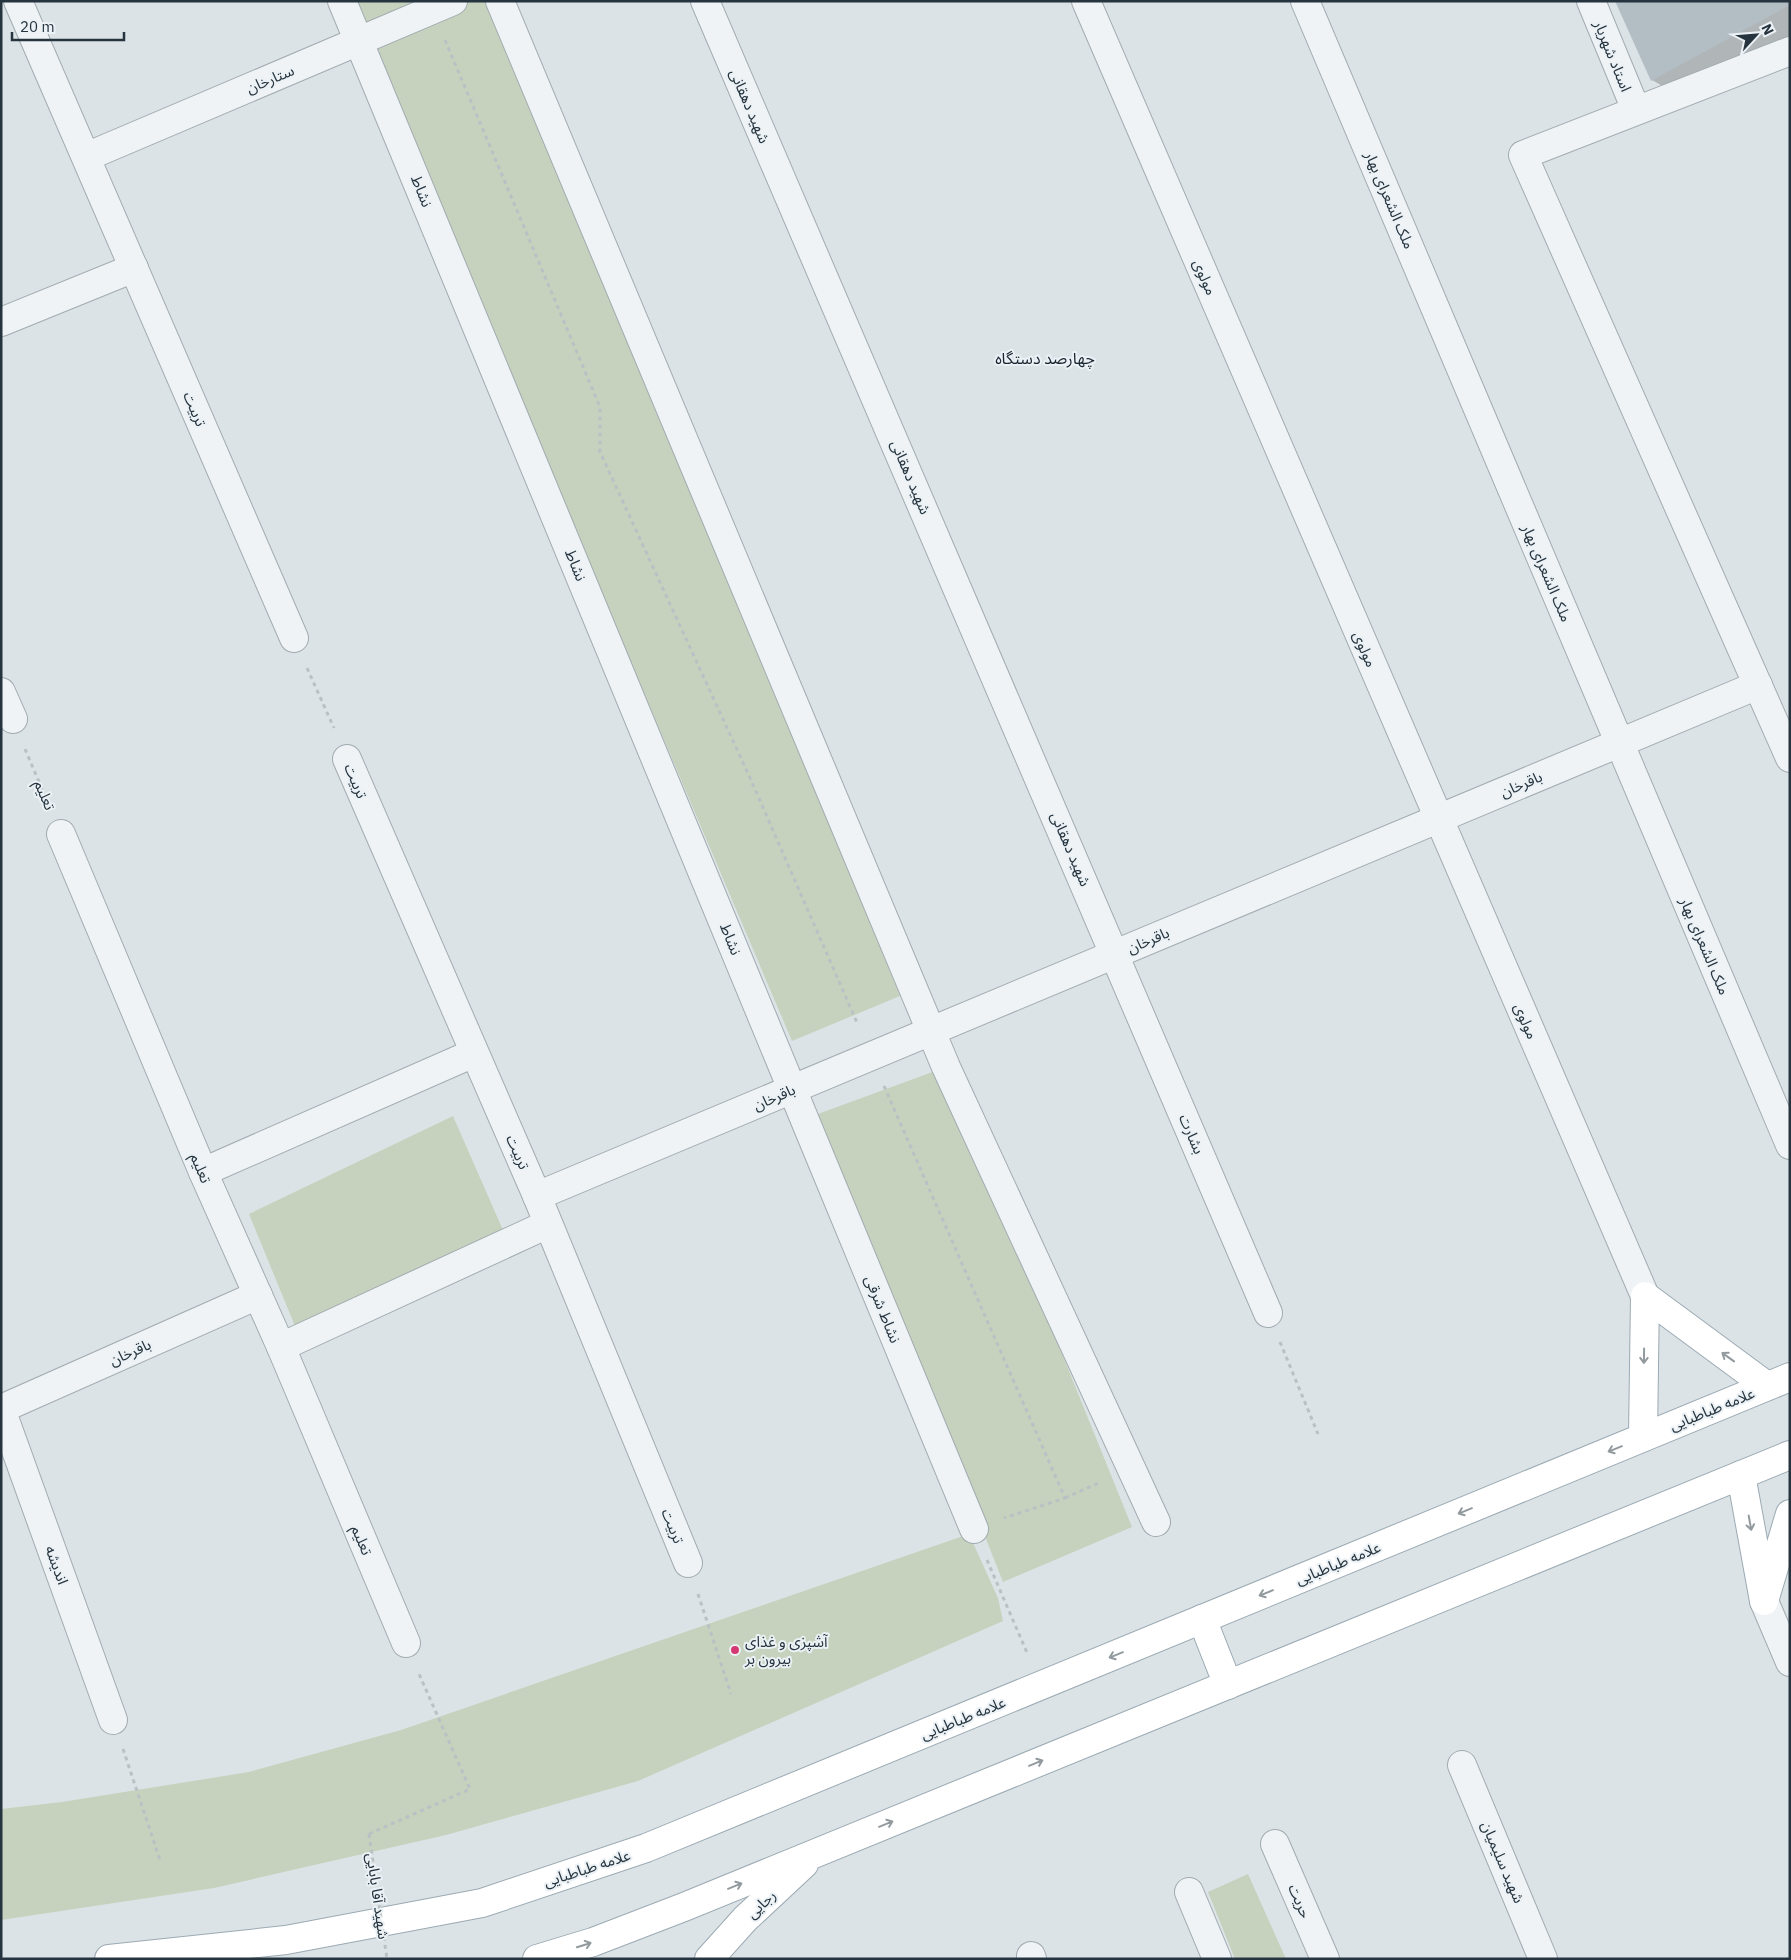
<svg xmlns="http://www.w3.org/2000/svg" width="1791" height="1960" font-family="'IBM Plex Sans','Noto Sans Arabic',sans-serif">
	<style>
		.green { fill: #c6d2bd }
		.shadow { fill: #0003 }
		.building { fill: #b3bdc4 }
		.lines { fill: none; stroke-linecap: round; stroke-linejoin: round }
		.minor-casing { stroke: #a1abb1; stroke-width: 30 }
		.major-casing { stroke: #9baab3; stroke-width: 30 }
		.path { stroke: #bac1c5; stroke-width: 3; stroke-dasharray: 4 4; stroke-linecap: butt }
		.minor { stroke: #eff3f5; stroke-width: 28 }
		.major { stroke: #fff; stroke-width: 28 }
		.path-bridge { stroke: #bac1c5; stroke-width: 3; stroke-dasharray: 4 4; stroke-linecap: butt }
		.oneway { stroke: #929a9e }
		.poi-dot { fill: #d53972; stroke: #ebf1f5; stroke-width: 2 }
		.labels { text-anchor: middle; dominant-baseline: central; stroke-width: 4; stroke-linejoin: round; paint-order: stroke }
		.street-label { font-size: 15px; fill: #25343e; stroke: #ebf1f5 }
		.poi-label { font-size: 15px; fill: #25343e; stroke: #ebf1f5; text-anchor: start }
		.neighbourhood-label { font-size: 16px; fill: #18242f; stroke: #ebf1f5 }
	</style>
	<rect width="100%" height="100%" fill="#dce3e7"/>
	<!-- green -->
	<g class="green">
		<polygon points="350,1 491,1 900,996 792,1041"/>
		<polygon points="946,1067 1132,1527 1003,1582 818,1114"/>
		<polygon points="453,1116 506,1237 297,1331 249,1214"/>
		<polygon points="969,1534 998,1598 1003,1621 638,1781 446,1835 214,1888 1,1920 1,1809 62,1802 249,1772 401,1730"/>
		<polygon points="1248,1874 1286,1959 1235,1959 1208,1892"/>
	</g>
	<!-- shadow -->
	<polygon class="shadow" points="1790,1 1790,52 1694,104 1652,80"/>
	<!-- building -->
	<polygon class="building" points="1615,1 1790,1 1790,5 1651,81"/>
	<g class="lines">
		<defs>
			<g id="minor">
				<polyline points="18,1 294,638"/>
				<polyline points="342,1 974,1529"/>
				<polyline points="500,1 946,1067 1156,1522"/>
				<polyline points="705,1 1268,1313"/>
				<polyline points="1086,1 1645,1296"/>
				<polyline points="1305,1 1790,1145"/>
				<polyline points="1591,1 1636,110"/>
				<polyline points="1790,51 1523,155 1790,758"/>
				<polyline points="86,157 453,1"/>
				<polyline points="1,322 134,268"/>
				<polyline points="1,692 13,719"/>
				<polyline points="347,759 537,1196 688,1563"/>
				<polyline points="61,834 203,1172 281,1347 406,1643"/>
				<polyline points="203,1172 474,1053"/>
				<polyline points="537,1196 1758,685"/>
				<polyline points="281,1347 548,1224"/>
				<polyline points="1764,1601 1790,1662"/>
				<polyline points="113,1720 1,1409 258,1295"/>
				<polyline points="1462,1765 1543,1959"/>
				<polyline points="1275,1844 1325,1959"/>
				<polyline points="1189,1892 1217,1959"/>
				<polyline points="1031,1956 1032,1959"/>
			</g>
			<g id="major">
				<polyline points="1643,1437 1645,1296 1767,1386"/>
				<polyline points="1741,1475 1764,1601 1790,1514"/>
				<polyline points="1202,1619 1228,1685"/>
				<polyline points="109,1959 286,1940 482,1903 646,1848 1790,1377"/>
				<polyline points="537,1959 593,1942 684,1907 1790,1455"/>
				<polyline points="709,1959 745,1919 804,1864"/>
			</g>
		</defs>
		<!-- minor casing -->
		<use href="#minor" class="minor-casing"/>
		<!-- major casing -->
		<use href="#major" class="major-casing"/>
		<!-- path -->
		<g class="path">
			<polyline points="445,40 600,407 600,452 751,780 858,1025"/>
			<polyline points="307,668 334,728"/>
			<polyline points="25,749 48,803"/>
			<polyline points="884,1086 1065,1498 1004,1518"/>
			<polyline points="1280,1342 1318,1434"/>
			<polyline points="1065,1498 1101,1482"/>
			<polyline points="987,1560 1028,1655"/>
			<polyline points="698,1594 731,1694"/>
			<polyline points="123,1749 160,1860"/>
			<polyline points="369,1834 470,1789 419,1674"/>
		</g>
		<!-- minor -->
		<use href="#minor" class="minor"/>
		<!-- major -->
		<use href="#major" class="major"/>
		<!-- path-bridge -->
		<polyline class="path-bridge" points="369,1834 387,1959"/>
	</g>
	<!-- one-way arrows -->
	<defs><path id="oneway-shaft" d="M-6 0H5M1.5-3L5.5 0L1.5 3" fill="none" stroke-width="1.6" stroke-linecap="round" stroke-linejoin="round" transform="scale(1.25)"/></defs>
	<g class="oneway">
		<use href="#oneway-shaft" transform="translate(1644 1356) rotate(91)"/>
		<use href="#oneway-shaft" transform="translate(1728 1357) rotate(-144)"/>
		<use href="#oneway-shaft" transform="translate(1615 1449) rotate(158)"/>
		<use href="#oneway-shaft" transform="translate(1465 1511) rotate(158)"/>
		<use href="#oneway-shaft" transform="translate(1750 1523) rotate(80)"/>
		<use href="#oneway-shaft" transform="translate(1266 1593) rotate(158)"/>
		<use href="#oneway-shaft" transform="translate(1116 1655) rotate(158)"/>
		<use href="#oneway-shaft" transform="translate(1036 1763) rotate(-22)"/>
		<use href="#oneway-shaft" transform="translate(886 1824) rotate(-22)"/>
		<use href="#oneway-shaft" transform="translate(735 1886) rotate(-22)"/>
		<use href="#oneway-shaft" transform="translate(584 1945) rotate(-17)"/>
	</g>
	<!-- markers -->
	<circle class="poi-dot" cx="735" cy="1650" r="5"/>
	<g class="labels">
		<!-- street labels -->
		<g class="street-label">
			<text transform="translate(1613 56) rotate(68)">استاد شهریار</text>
			<text transform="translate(270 79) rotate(-23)">ستارخان</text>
			<text transform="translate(750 106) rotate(67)">شهید دهقانی</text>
			<text transform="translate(422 191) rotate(68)">نشاط</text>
			<text transform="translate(1390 200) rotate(67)">ملک الشعرای بهار</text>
			<text transform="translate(1205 277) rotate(67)">مولوی</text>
			<text transform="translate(195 409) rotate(67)">تربیت</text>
			<text transform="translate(911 477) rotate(67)">شهید دهقانی</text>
			<text transform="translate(576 565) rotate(68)">نشاط</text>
			<text transform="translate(1547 573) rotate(67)">ملک الشعرای بهار</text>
			<text transform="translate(1365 649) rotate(67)">مولوی</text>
			<text transform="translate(356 781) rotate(67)">تربیت</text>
			<text transform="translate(1521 784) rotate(-23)">باقرخان</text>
			<text transform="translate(45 795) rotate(67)">تعلیم</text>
			<text transform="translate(1071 849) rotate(67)">شهید دهقانی</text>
			<text transform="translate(731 939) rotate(68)">نشاط</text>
			<text transform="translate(1148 940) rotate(-23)">باقرخان</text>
			<text transform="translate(1705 946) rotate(67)">ملک الشعرای بهار</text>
			<text transform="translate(1526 1021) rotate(67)">مولوی</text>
			<text transform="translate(774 1097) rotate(-23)">باقرخان</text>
			<text transform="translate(1192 1134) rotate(67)">بشارت</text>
			<text transform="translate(518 1152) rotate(66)">تربیت</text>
			<text transform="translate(201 1168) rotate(67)">تعلیم</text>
			<text transform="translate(883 1309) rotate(68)">نشاط شرقی</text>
			<text transform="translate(130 1352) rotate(-24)">باقرخان</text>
			<text transform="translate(1712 1409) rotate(-22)">علامه طباطبایی</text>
			<text transform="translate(673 1526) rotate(68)">تربیت</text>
			<text transform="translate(362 1540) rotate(67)">تعلیم</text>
			<text transform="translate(1338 1563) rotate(-22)">علامه طباطبایی</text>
			<text transform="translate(57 1565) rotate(70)">اندیشه</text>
			<text transform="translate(963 1718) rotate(-22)">علامه طباطبایی</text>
			<text transform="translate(1503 1862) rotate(67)">شهید سلیمیان</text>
			<text transform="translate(587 1868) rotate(-18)">علامه طباطبایی</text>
			<text transform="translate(378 1896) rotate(82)">شهید آقا بابایی</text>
			<text transform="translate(1300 1901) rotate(67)">حریت</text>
			<text transform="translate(761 1904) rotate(-43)">رجایی</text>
		</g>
		<!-- poi labels -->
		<g class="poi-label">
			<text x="745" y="1641">آشپزی و غذای<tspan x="745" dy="17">بیرون بر</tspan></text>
		</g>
		<!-- neighbourhood labels -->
		<g class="neighbourhood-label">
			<text x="1045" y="358">چهارصد دستگاه</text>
		</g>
	</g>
	<!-- border -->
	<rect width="1791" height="1960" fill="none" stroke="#25343e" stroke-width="5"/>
	<!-- north arrow -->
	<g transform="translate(1756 35) rotate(64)" stroke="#ebf1f5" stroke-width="4" paint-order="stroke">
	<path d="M0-4L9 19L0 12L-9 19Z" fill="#25343e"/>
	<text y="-8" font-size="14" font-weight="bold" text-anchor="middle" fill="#25343e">N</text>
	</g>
	<!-- scale -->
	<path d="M12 32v8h112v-8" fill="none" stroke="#25343e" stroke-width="2.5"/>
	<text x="20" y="32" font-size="15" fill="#25343e" stroke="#ebf1f5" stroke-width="4" paint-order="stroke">20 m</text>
</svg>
